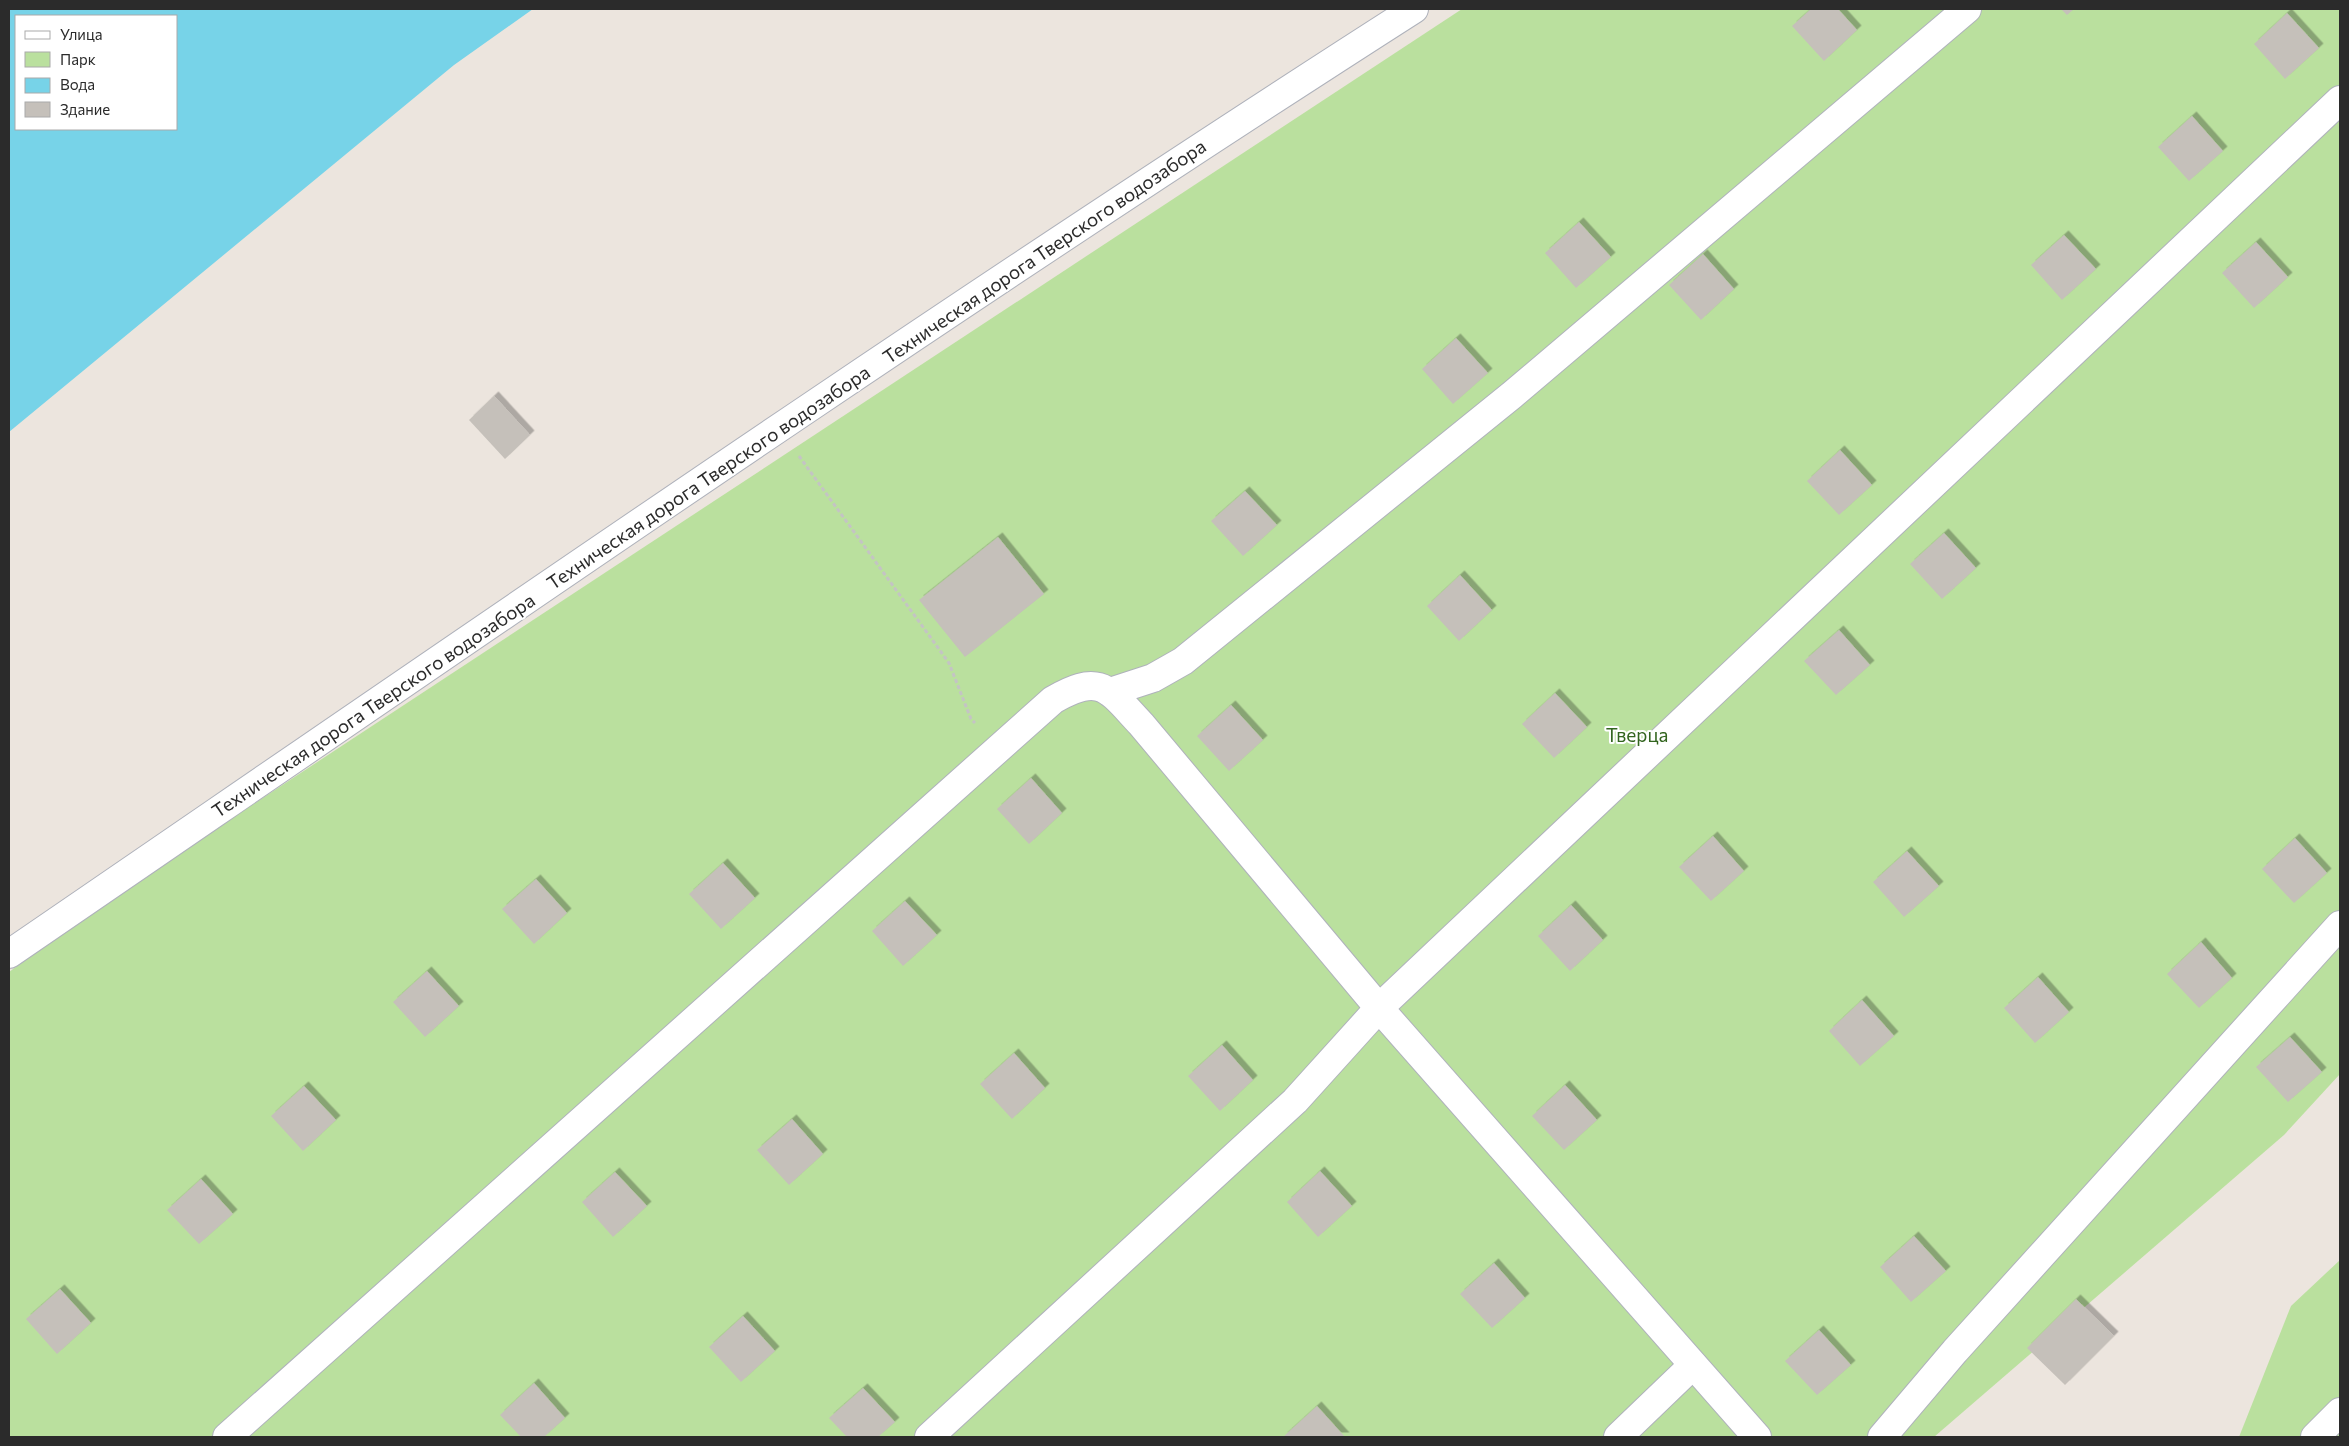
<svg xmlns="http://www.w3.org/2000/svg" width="2349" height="1446" font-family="Commissioner,sans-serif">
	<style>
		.green { fill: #bae09e }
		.water { fill: #77d3e8; fill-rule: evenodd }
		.building { fill: #c5c0ba; filter: url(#shadow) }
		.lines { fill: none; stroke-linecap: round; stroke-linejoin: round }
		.minor-casing { stroke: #afb2bb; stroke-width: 30 }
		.path { stroke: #c4c4c4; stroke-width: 3; stroke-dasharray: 4 2.5; stroke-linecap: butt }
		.minor { stroke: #fff; stroke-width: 28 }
		.labels { text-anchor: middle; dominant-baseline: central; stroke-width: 4; stroke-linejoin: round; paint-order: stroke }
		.street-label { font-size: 19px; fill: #2b2b2b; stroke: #fff }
		.park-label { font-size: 19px; fill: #33651f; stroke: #fff }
	</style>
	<defs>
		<filter id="shadow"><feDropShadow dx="4.5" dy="-4.5" stdDeviation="0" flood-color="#0004"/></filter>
	</defs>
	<rect width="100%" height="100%" fill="#ece5de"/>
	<!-- green -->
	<g class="green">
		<polygon points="1462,9 2340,9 2340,1074 2284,1135 1934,1437 9,1437 9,972 106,901"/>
		<polygon points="2340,1260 2340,1437 2239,1437 2291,1306"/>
	</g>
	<!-- water -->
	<path class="water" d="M9 9H533L454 65 9 432ZM16 16H176V129H16Z"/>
	<!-- building -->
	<g class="building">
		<polygon points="1811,9 1838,9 1857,30 1824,61 1792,26"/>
		<polygon points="2061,9 2074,9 2067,15"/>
		<polygon points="2287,13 2319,48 2285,79 2254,44"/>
		<polygon points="2192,116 2223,151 2189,181 2158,147"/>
		<polygon points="1579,222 1611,257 1576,288 1545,253"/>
		<polygon points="2064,235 2096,269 2062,300 2031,265"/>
		<polygon points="2256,242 2288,277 2254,308 2222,273"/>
		<polygon points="1703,254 1734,289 1701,320 1669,285"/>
		<polygon points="1456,338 1488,373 1453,404 1422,369"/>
		<polygon points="494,396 530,435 505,459 469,420"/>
		<polygon points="1840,450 1872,485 1839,515 1807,481"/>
		<polygon points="1245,491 1277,525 1243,556 1211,521"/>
		<polygon points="1944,533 1976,568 1942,599 1910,564"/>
		<polygon points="998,537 1044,594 965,657 919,600"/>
		<polygon points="1460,575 1492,610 1459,641 1427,606"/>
		<polygon points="1839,630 1870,665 1836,695 1804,661"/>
		<polygon points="1555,693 1587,727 1554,758 1522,724"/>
		<polygon points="1231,705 1263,740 1229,771 1197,736"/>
		<polygon points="1031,778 1062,813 1029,844 997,809"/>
		<polygon points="1713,836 1744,871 1711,901 1679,867"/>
		<polygon points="2295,838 2327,873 2294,903 2262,869"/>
		<polygon points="1907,851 1939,886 1904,917 1873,882"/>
		<polygon points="723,863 755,898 721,929 689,894"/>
		<polygon points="536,879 567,913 534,944 502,909"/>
		<polygon points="905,901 937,935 903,966 872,931"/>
		<polygon points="1571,905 1603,940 1570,971 1538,936"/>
		<polygon points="2201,942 2232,978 2199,1008 2167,974"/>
		<polygon points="427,971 459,1006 425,1037 393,1002"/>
		<polygon points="2038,977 2069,1012 2035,1043 2004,1008"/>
		<polygon points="1862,1000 1894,1036 1860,1066 1829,1031"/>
		<polygon points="2290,1037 2322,1072 2288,1102 2256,1067"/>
		<polygon points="1222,1045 1253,1080 1220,1111 1188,1076"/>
		<polygon points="1014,1053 1045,1088 1012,1119 980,1084"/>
		<polygon points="1565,1085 1597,1120 1564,1150 1532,1116"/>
		<polygon points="304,1086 336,1120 303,1151 271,1116"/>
		<polygon points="792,1119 823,1154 789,1185 757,1150"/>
		<polygon points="1320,1171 1352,1206 1318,1237 1287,1202"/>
		<polygon points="615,1172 647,1206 613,1237 582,1202"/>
		<polygon points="201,1179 233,1214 199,1244 167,1210"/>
		<polygon points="1914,1236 1946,1271 1911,1302 1880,1267"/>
		<polygon points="1494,1263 1525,1298 1492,1328 1460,1294"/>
		<polygon points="60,1289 91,1323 57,1354 26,1319"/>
		<polygon points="2076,1299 2114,1336 2065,1385 2027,1348"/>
		<polygon points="743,1316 775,1351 741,1382 709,1347"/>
		<polygon points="1819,1330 1851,1365 1817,1395 1785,1361"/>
		<polygon points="534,1383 565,1418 544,1437 521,1437 500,1415"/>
		<polygon points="863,1388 895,1422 878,1437 847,1437 829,1418"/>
		<polygon points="1317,1406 1345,1437 1283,1437"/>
	</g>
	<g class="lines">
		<defs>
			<g id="minor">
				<polyline points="1110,692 1153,678 1183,661 1512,395 1967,9"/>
				<path d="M9 954C475 635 939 313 1414 9"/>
				<path d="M227 1437 1053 700C1101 672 1108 689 1141 724L1379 1008 1757 1437"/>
				<polyline points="929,1437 1295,1101 1379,1008 2340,100"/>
				<polyline points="1618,1437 1693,1365"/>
				<polyline points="1882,1437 1955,1351 2340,925"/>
				<polyline points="2315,1437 2340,1412"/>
			</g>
		</defs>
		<!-- minor casing -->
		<use href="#minor" class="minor-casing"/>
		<!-- path -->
		<polyline class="path" points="799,456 949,663 971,719 975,723"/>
		<!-- minor -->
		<use href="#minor" class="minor"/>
	</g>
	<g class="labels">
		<!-- street labels -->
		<g class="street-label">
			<text transform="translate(1044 251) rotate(-34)">Техническая дорога Тверского водозабора</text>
			<text transform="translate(708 477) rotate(-34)">Техническая дорога Тверского водозабора</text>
			<text transform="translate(373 705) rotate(-34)">Техническая дорога Тверского водозабора</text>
		</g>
		<!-- park labels -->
		<g class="park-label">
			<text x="1637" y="734">Тверца</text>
		</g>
	</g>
	<!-- border -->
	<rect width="2349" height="1446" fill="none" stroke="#2b2b2b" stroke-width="20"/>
	<!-- legend -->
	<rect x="15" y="15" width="162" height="115" fill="#ffffff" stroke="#aaaaaa"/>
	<rect x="25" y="31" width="25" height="8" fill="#ffffff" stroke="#aaaaaa"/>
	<text x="60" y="40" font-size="15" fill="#2b2b2b">Улица</text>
	<rect x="25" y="52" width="25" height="15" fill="#bae09e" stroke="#aaaaaa"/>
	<text x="60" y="65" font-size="15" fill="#2b2b2b">Парк</text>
	<rect x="25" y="78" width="25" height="15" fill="#77d3e8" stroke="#aaaaaa"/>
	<text x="60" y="90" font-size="15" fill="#2b2b2b">Вода</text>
	<rect x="25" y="102" width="25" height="15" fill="#c5c0ba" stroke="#aaaaaa"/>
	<text x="60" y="115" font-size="15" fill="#2b2b2b">Здание</text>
</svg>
